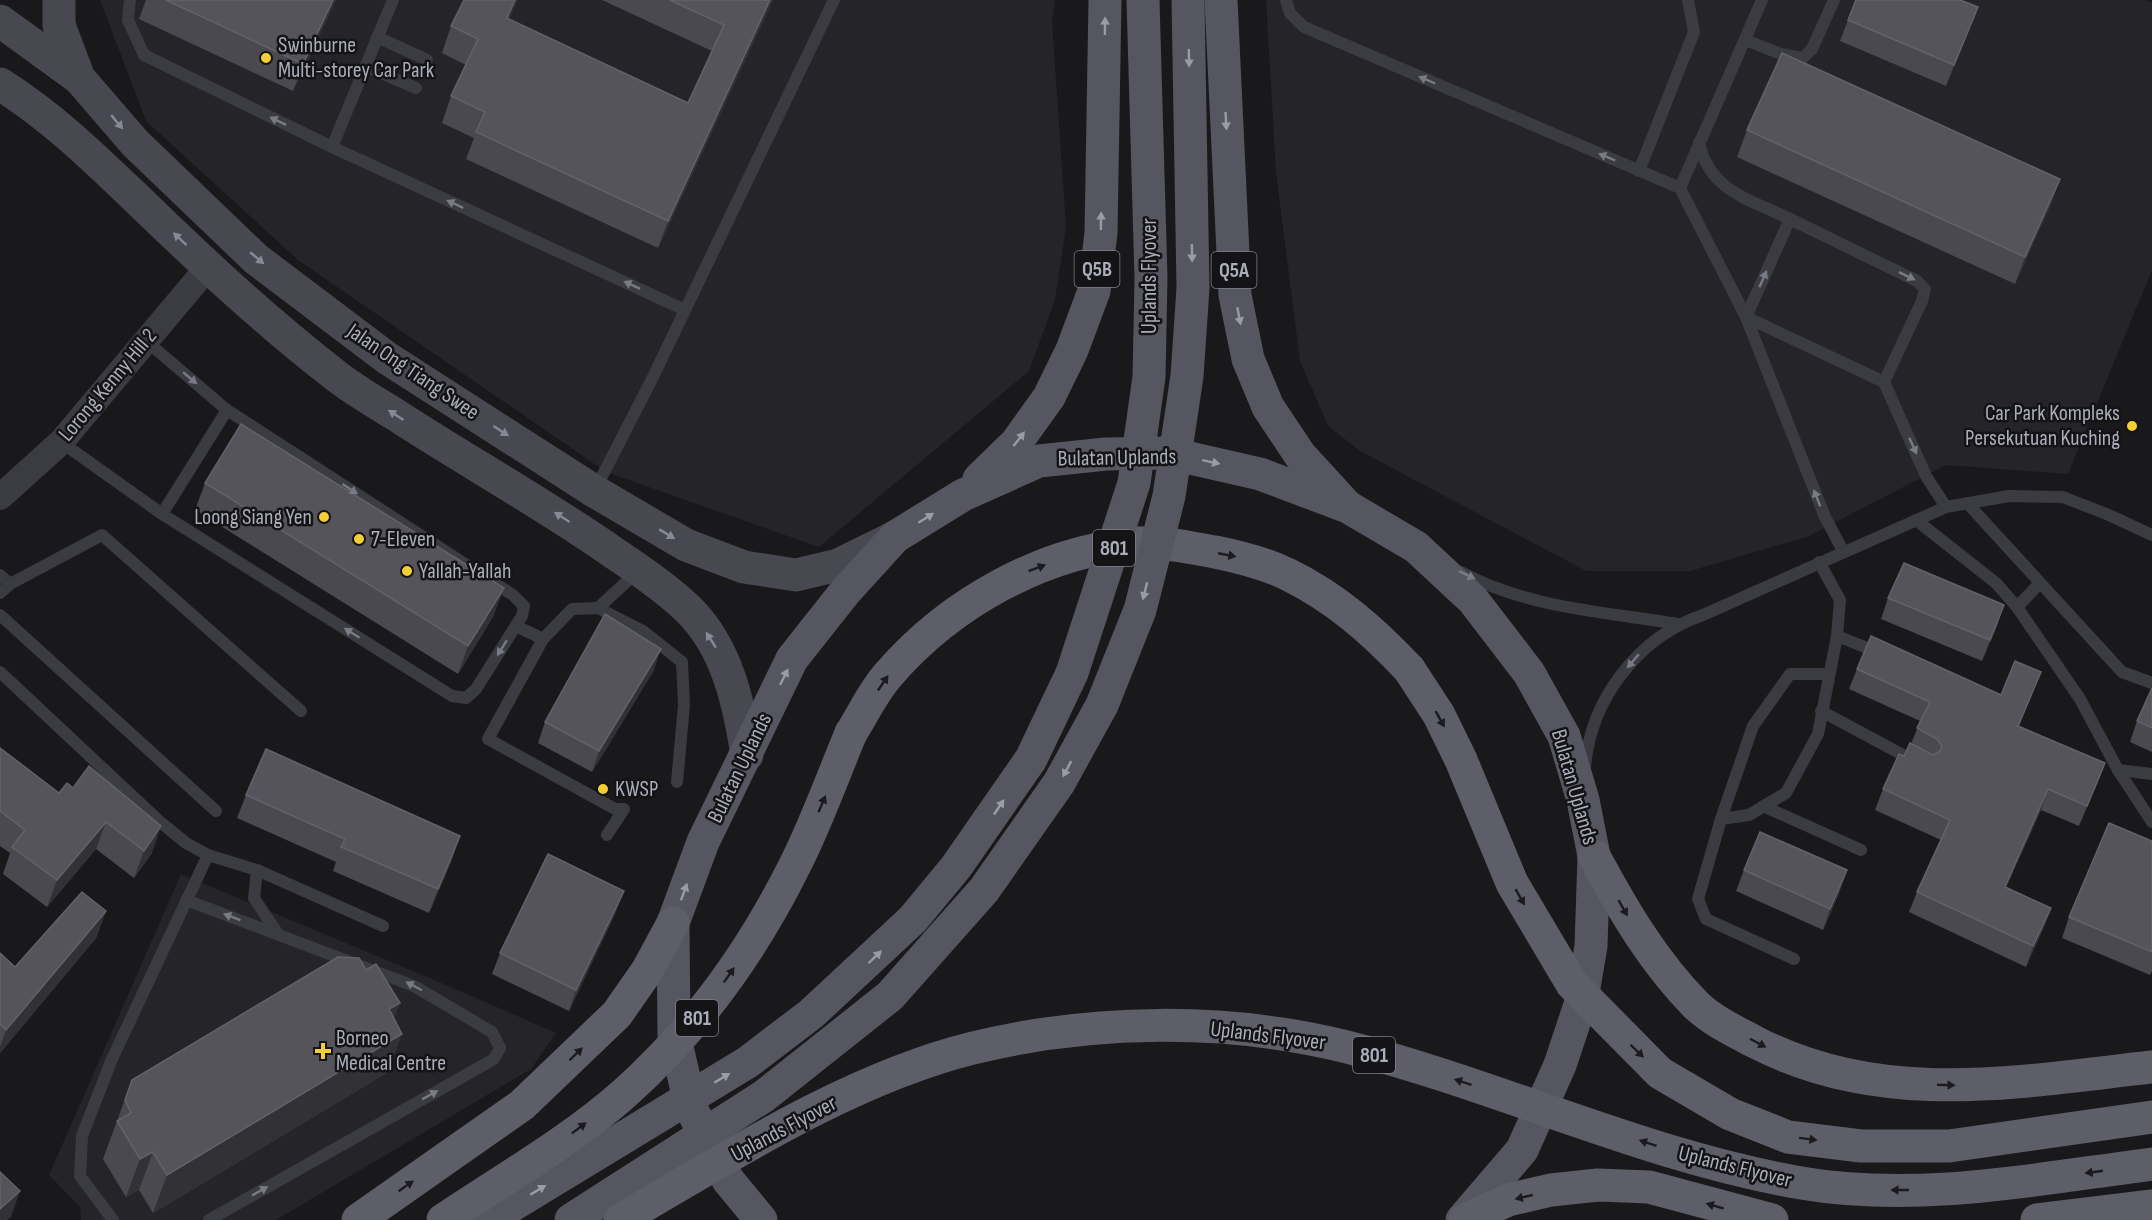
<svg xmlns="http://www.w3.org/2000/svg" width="2152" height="1220" font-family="'Sofia Sans Condensed',sans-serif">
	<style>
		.built { fill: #252428 }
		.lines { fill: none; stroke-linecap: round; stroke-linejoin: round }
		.service { stroke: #3b3b42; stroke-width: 12 }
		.minor { stroke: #3b3b42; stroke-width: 26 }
		.secondary { stroke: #474850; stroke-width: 33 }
		.primary { stroke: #55565f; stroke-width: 33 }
		.trunk { stroke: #5d5e68; stroke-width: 33 }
		.primary-bridge { stroke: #55565f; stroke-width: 33 }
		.trunk-bridge { stroke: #5d5e68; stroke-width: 33 }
		.wall { fill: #4a4950 }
		.shaded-wall { fill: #323136 }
		.building { fill: #55545b; stroke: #62626a; stroke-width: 1.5 }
		.oneway { fill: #999ca8 }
		.oneway2 { fill: #787a84 }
		.oneway3 { fill: #878a95 }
		.oneway4 { fill: #1b1a1e }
		.poi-dot { fill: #f5ce35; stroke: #141316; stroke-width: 2 }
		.labels { text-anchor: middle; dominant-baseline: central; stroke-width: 5; stroke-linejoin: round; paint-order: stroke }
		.shield { fill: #141316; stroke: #7d7f89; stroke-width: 1.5 }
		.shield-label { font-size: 21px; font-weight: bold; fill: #aaadba }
		.poi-label { font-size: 22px; fill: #aaadba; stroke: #141316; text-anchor: start }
		.street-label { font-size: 22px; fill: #aaadba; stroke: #141316 }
	</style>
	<rect width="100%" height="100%" fill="#19181a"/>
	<!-- built -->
	<g class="built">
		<polygon points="100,0 1055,0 1052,21 1066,227 1055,300 1029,371 819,547 606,472 298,260 146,121"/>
		<polygon points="1266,0 2145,0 2152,2 2152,270 2068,474 1946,465 1807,537 1690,571 1586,571 1360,451 1328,426 1300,361 1276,173"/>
		<polygon points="181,874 451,987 556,1033 531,1069 276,1220 81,1220 80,1207 49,1175"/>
	</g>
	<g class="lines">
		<!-- service -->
		<g class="service">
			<polyline points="130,0 128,20 144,55 332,147 685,310"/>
			<polyline points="1286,0 1290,13 1304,27 1680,188 1746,317 1884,382"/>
			<polyline points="377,37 427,60"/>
			<polyline points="1745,40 1781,54 1803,58 1812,49 1834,0"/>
			<polyline points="367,67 416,88"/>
			<path d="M1699 142C1709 191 1749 199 1790 219"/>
			<polyline points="332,147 393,0"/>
			<polyline points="1639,171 1694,32 1688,0"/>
			<polyline points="1680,188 1762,0"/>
			<polyline points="61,442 162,514 452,696 466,698 476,689 522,616 524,606 513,595 227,410 145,340"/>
			<polyline points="595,490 652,379 834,0"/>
			<polyline points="1968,504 2122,672 2152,683"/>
			<polyline points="162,514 227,410"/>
			<polyline points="1916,520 1996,583 2017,607 2080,699 2118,770 2152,822"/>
			<polyline points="1843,551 1825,517 1746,317 1790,219 1917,281 1925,289 1922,301 1884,382 1926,476 1946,507"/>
			<path d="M1461 572C1527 608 1605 612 1678 624"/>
			<polyline points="0,575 10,584 0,593"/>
			<polyline points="10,584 102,535 301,711"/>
			<polyline points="2017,607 2040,583"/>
			<polyline points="598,608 637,572"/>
			<polyline points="0,615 216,811"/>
			<polyline points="516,626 543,639"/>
			<polyline points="1837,636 1880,653"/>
			<polyline points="0,672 159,821 186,843 208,855 257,870 383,926"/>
			<polyline points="1821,711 1918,763"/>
			<path d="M1585 768C1590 700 1638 637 1703 615L1946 507 2009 496 2063 497 2109 515 2152 535"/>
			<polyline points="2118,770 2152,774"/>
			<polyline points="1763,806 1861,850"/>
			<polyline points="1721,819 1753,726 1790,674 1827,674"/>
			<polyline points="607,835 624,809 615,809 488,739 543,639 572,609 598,608 643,631 682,662 684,705 677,782"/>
			<polyline points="257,870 254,898 278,934"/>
			<polyline points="186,900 414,986 492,1032 500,1048 494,1059 209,1220"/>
			<polyline points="1794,959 1706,919 1698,899 1721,819 1749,815 1786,793 1818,734 1837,636 1840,600 1819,562"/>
			<polyline points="113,1220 80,1176 82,1136 112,1059 208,855"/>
		</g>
		<!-- minor -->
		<polyline class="minor" points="0,497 61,442 209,266"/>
		<!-- secondary -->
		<g class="secondary">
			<polyline points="59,0 59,25 79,78"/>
			<polyline points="0,21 79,78 135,143 256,259 387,358 594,491 686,545 744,567 796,575 838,565 895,537"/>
			<path d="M0 84C51 116 91 155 134 196 198 258 265 321 335 375 354 390 375 402 396 415 468 462 543 503 614 553 639 570 666 588 688 609 727 647 739 703 747 755"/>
		</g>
		<!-- primary -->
		<g class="primary">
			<polyline points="1221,0 1235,295 1248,359 1268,407 1300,455 1344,503"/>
			<polyline points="979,479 1016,443 1049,397 1072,350 1094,291 1101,233 1105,0"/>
			<polyline points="761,1220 728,1180 691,1108 674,1034 673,923 703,842 792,659 845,592 895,537 963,495 1039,461 1106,454 1168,453 1260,474 1348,507 1416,547 1473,600 1529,673 1564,736 1583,800 1594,856 1591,946 1582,999 1560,1065 1522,1150 1462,1220"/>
		</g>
		<!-- trunk -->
		<g class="trunk">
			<path d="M851 733C863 714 873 692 888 675 950 603 1043 551 1139 543 1162 541 1192 548 1215 552 1240 557 1265 563 1289 575 1336 598 1374 632 1409 669"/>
			<path d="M1594 856C1623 910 1654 963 1697 1006 1713 1021 1736 1032 1755 1042 1882 1108 2017 1082 2152 1067"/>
			<polyline points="358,1220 522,1105 617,1014 647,971 673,923"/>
			<polyline points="1465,1220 1508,1200 1551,1190 1598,1185 1649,1187 1772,1220"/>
			<polyline points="2037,1220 2152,1206"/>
		</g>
		<!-- primary-bridge -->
		<g class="primary-bridge">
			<polyline points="488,1220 748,1062 811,1014 913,919 956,867 1031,759 1072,673 1134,483 1149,377 1151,278 1143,0"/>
			<polyline points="571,1220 764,1096 890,996 984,890 1059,783 1102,705 1140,610 1169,496 1187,376 1193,288 1188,0"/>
		</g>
		<!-- trunk-bridge -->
		<g class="trunk-bridge">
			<polyline points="1409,669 1439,715 1461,760 1512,883 1572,984 1660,1073 1730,1114 1788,1137 1861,1146 1949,1146 2152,1117"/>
			<path d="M443 1220C504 1179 571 1141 626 1092 697 1028 754 948 796 863 817 821 833 776 851 733"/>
			<path d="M620 1220C728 1157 851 1078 973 1048 1092 1019 1227 1017 1347 1047 1500 1086 1645 1156 1801 1183 1918 1203 2036 1179 2152 1164"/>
		</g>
	</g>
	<!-- wall -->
	<g class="wall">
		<polygon points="146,0 336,0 293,91 139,19"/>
		<polygon points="602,0 773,0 658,248 466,159 474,138 442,123 451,96 466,65 442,53 451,26 509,19 688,103 712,51"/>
		<polygon points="1848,20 1970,28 1946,86 1840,41"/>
		<polygon points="1747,130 2060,179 2050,206 2015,284 1737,157"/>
		<polygon points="205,483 494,615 458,674 195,510"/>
		<polygon points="1888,598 1997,626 1982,661 1881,619"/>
		<polygon points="1857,669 2001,695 2041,672 2019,726 2105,763 2097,784 2079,826 2041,810 2006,887 2051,908 2043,929 2026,967 1909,912 1917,892 1941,840 1875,810 1883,789 1911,744 1920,721 1849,689"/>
		<polygon points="654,670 592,772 538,743 545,722"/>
		<polygon points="2152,688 2152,752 2130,742 2137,721"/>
		<polygon points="0,748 59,793 67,783 152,853 134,878 96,849 47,907 3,874 10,853 0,846"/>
		<polygon points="246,795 452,860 429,913 333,871 336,862 237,818"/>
		<polygon points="2152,841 2152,971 2150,975 2062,938 2069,917"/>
		<polygon points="1744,870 1840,891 1823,930 1736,891"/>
		<polygon points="106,911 96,938 0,1053 0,953 15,967"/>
		<polygon points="616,912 569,1011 492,974 500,953"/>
		<polygon points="394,1018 388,1072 153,1213 139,1190 126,1197 103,1159 132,1080"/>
	</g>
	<!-- shaded-wall -->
	<g class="shaded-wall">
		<polygon points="333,0 336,0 293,91 303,64"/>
		<polygon points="515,0 518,0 497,45 507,18"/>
		<polygon points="770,0 773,0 658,248 668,221"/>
		<polygon points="1978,7 1970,28 1946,86 1954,65"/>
		<polygon points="2060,179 2050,206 2015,284 2025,257"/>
		<polygon points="504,588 494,615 458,674 468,646"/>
		<polygon points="2004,605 1997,626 1982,661 1990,640"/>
		<polygon points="661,649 654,670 592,772 599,751"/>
		<polygon points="2041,672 2033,692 2010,746 2018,726"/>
		<polygon points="2105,763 2097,784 2079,826 2087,806"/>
		<polygon points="2048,789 2041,810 1997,907 2005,887"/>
		<polygon points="106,822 96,849 47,907 57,880"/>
		<polygon points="161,826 152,853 134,878 144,851"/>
		<polygon points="460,836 452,860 429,913 438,889"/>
		<polygon points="1847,870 1840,891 1823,930 1830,909"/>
		<polygon points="624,891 616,912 569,1011 576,990"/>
		<polygon points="2051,908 2043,929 2026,967 2033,946"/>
		<polygon points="106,911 96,938 0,1053 0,1047 6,1030"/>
		<polygon points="400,1003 386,1041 389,1009"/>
		<polygon points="402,1034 388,1072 153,1213 167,1175"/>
		<polygon points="153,1152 139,1190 126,1197 140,1159"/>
		<polygon points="20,1191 11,1217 7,1220 0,1220 0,1209"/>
	</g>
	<!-- building -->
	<g class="building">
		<polygon points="166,0 333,0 303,64"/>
		<polygon points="464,0 515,0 507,18 688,103 724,25 670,0 770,0 668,221 476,132 485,112 451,96 478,39 451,26"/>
		<polygon points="1856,0 1960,0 1978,7 1954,65 1848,20"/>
		<polygon points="1782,53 2060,179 2025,257 1747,130"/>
		<polygon points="241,424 504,588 468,646 205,483"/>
		<polygon points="1904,563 2004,605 1990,640 1888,598"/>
		<polygon points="605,614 661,649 599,751 545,722"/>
		<polygon points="1871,636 2001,695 2015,661 2041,672 2018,726 2105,763 2087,806 2048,789 2005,887 2051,908 2033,946 1917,892 1950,820 1883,789 1899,754 1904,756 1910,743 1933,755 1940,751 1942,746 1937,739 1917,728 1930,702 1857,669"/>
		<polygon points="2152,688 2152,728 2137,721"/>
		<polygon points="0,748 59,793 67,783 73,788 89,766 161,826 144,851 106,822 57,880 12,847 25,830 0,811"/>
		<polygon points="266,749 460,836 438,889 341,847 345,839 246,795"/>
		<polygon points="2109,823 2152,841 2152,952 2069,917"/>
		<polygon points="1760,832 1847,870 1830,909 1744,870"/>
		<polygon points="548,854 624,891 576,990 500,953"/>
		<polygon points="82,892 106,911 6,1030 0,1024 0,953 15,967"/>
		<polygon points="338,957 359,958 366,970 376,964 400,1003 389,1009 402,1034 167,1175 153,1152 140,1159 117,1121 131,1113 125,1100 132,1080"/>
		<polygon points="0,1172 20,1191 0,1209"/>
	</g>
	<!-- one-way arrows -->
	<defs><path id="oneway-solid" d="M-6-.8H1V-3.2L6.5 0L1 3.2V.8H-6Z" transform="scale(1.5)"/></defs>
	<g class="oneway">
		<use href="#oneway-solid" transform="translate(1105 26) rotate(-89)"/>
		<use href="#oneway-solid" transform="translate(1189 58) rotate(89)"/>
		<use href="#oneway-solid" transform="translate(1226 121) rotate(87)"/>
		<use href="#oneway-solid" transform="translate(1101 221) rotate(-89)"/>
		<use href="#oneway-solid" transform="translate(1192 253) rotate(89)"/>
		<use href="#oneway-solid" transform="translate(1239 316) rotate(79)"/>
		<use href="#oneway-solid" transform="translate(1019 439) rotate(-52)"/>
		<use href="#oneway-solid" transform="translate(1211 462) rotate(12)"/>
		<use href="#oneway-solid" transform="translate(926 518) rotate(-32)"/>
		<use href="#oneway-solid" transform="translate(1145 591) rotate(104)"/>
		<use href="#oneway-solid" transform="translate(784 677) rotate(-64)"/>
		<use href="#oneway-solid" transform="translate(1067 769) rotate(118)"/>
		<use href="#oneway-solid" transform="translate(999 807) rotate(-56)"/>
		<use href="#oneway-solid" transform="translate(684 892) rotate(-70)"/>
		<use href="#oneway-solid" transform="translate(875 957) rotate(-44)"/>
		<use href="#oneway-solid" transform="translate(722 1078) rotate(-31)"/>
		<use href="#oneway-solid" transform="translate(538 1190) rotate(-31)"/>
	</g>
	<g class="oneway2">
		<use href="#oneway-solid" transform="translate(1427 80) rotate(-157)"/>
		<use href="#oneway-solid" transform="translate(278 121) rotate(-154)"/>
		<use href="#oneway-solid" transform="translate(1607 157) rotate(-157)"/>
		<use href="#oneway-solid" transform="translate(455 204) rotate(-155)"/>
		<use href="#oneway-solid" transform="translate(1907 276) rotate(26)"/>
		<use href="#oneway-solid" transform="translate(1763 279) rotate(-66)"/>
		<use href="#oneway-solid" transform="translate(632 285) rotate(-155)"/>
		<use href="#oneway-solid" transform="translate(190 378) rotate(40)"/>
		<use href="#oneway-solid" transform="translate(1913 446) rotate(65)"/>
		<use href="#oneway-solid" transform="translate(350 489) rotate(33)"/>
		<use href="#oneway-solid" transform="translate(1817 498) rotate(-112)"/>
		<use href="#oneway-solid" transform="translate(1467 575) rotate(26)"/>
		<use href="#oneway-solid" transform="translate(352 633) rotate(-148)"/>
		<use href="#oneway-solid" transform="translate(502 648) rotate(122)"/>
		<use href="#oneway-solid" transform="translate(1633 661) rotate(130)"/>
		<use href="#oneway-solid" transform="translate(232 917) rotate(-159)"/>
		<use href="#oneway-solid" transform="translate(414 986) rotate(-152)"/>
		<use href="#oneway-solid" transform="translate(430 1095) rotate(-29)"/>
		<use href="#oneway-solid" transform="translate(260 1191) rotate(-29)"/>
	</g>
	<g class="oneway3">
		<use href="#oneway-solid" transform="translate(117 122) rotate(50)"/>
		<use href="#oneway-solid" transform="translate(180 239) rotate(-137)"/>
		<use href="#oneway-solid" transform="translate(257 258) rotate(40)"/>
		<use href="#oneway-solid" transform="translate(396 415) rotate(-147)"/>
		<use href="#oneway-solid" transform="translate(501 431) rotate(33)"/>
		<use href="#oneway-solid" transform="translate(562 517) rotate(-147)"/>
		<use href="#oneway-solid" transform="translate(667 534) rotate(31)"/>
		<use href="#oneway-solid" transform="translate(711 640) rotate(-123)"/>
	</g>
	<g class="oneway4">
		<use href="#oneway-solid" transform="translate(1227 555) rotate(11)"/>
		<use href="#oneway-solid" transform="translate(1037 568) rotate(-21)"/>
		<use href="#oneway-solid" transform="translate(883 683) rotate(-56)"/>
		<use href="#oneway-solid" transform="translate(1440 719) rotate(61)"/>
		<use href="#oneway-solid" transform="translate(822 804) rotate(-67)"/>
		<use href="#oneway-solid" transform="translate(1520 897) rotate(60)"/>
		<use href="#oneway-solid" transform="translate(1623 908) rotate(60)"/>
		<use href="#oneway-solid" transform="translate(729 975) rotate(-55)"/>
		<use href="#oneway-solid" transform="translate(1758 1043) rotate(28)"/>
		<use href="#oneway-solid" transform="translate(1637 1051) rotate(44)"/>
		<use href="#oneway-solid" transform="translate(576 1054) rotate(-44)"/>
		<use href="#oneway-solid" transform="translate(1463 1082) rotate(-162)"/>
		<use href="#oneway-solid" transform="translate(1946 1085) rotate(1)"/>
		<use href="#oneway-solid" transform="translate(579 1128) rotate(-37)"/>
		<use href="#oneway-solid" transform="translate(1808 1139) rotate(7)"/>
		<use href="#oneway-solid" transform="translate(1648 1143) rotate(-162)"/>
		<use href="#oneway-solid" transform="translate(2094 1172) rotate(172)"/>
		<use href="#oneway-solid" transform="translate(406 1186) rotate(-35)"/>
		<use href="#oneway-solid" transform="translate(1900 1190) rotate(-180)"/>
		<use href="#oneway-solid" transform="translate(1524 1197) rotate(167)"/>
		<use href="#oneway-solid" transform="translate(1715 1206) rotate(-164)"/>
	</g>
	<!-- markers -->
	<g class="poi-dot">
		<circle cx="266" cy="58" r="6"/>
		<circle cx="2132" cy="426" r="6"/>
		<circle cx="324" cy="517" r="6"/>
		<circle cx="359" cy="539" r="6"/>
		<circle cx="407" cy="571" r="6"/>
		<circle cx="603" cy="789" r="6"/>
		<path d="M320 1042h6v6h6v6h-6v6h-6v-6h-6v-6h6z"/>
	</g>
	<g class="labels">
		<!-- shield labels -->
		<g class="shield">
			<rect x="1074.5" y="251" width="45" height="36" rx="4.5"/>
			<rect x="1211.5" y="252" width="45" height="36" rx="4.5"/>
			<rect x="1093" y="530" width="42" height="36" rx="4.5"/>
			<rect x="676" y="1000" width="42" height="36" rx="4.5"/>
			<rect x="1353" y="1037" width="42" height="36" rx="4.5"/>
		</g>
		<g class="shield-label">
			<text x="1097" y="269">Q5B</text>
			<text x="1234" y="270">Q5A</text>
			<text x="1114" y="548">801</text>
			<text x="697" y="1018">801</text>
			<text x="1374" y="1055">801</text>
		</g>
		<!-- poi labels -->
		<g class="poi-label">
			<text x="278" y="45">Swinburne<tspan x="278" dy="25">Multi-storey Car Park</tspan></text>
			<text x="2120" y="413" text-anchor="end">Car Park Kompleks<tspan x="2120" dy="25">Persekutuan Kuching</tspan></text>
			<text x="312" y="517" text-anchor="end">Loong Siang Yen</text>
			<text x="371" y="539">7-Eleven</text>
			<text x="419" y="571">Yallah-Yallah</text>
			<text x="615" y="789">KWSP</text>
			<text x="336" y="1038">Borneo<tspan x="336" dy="25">Medical Centre</tspan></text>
		</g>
		<!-- street labels -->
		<g class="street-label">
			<text transform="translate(1149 276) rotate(-90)">Uplands Flyover</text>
			<text transform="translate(413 372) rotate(34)">Jalan Ong Tiang Swee</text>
			<text transform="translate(108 385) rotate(-50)">Lorong Kenny Hill 2</text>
			<text transform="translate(1117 458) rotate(-1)">Bulatan Uplands</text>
			<text transform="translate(740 768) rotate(-64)">Bulatan Uplands</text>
			<text transform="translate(1574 787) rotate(74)">Bulatan Uplands</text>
			<text transform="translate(1268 1036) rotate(7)">Uplands Flyover</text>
			<text transform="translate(784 1129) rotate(-28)">Uplands Flyover</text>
			<text transform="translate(1735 1167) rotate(14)">Uplands Flyover</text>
		</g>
	</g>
</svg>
